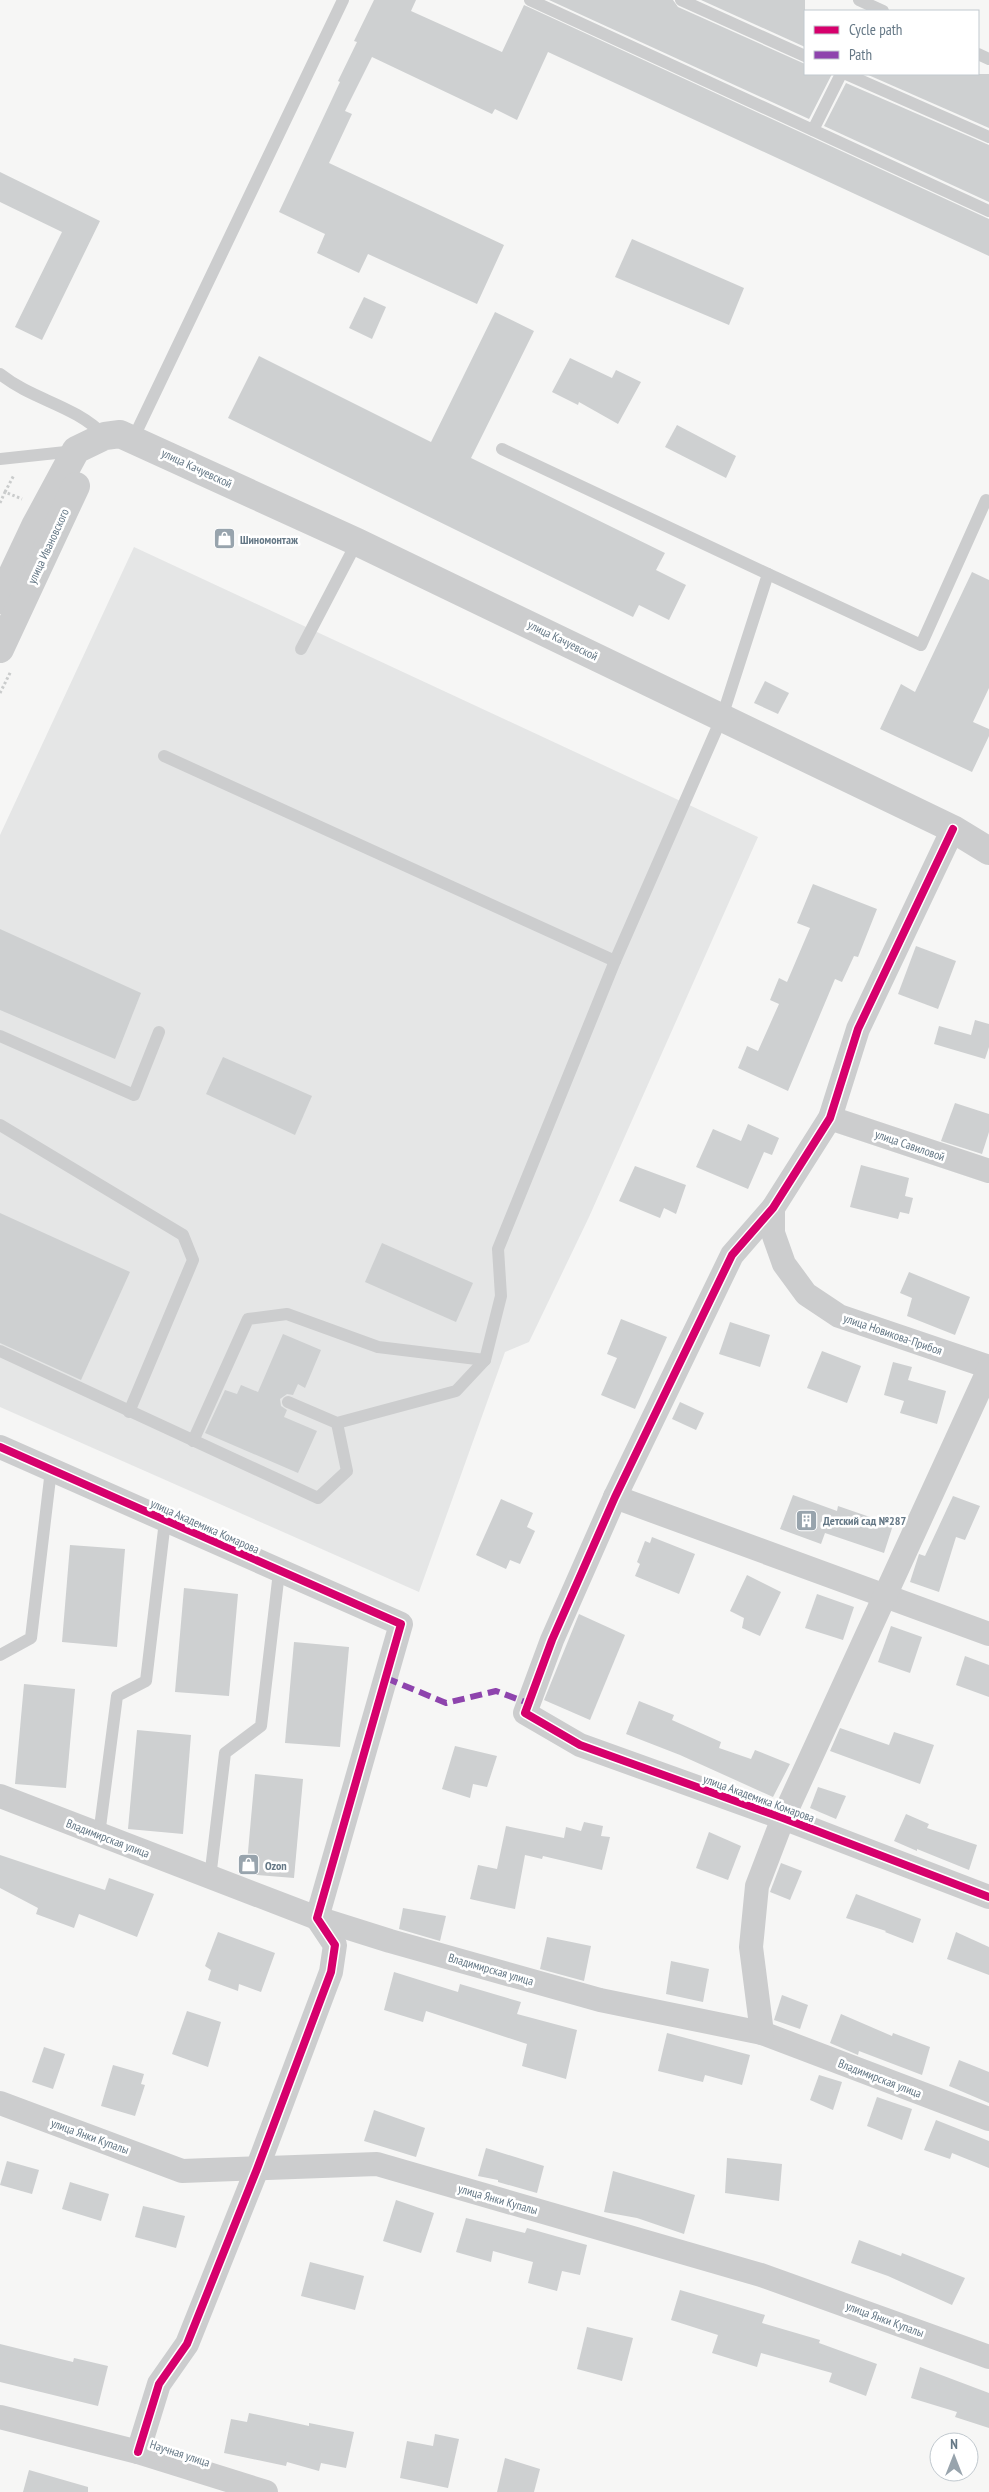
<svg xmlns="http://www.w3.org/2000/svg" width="989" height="2492" font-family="'PT Sans Narrow',sans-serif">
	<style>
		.built { fill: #e5e6e6 }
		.building { fill: #ced0d1 }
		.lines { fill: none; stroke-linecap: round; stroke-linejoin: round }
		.path { stroke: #cacccc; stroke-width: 3; stroke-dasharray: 2.5 2.5; stroke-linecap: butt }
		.service { stroke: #cccdce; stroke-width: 12 }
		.minor { stroke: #cccdce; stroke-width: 24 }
		.tertiary { stroke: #cccdce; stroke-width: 28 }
		.quiet { stroke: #8e44ad; stroke-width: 6; stroke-dasharray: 12 6; stroke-linecap: butt }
		.cycleway-casing { stroke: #fff; stroke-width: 11 }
		.cycleway { stroke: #d6006c; stroke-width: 8 }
		.labels { text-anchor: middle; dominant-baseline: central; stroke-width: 5; stroke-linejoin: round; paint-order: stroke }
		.street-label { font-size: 12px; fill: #657886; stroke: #fff }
		.poi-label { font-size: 12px; font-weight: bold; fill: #657886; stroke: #fff; text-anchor: start }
	</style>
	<rect width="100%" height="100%" fill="#f6f6f5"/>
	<!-- built -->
	<polygon class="built" points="134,547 758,837 589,1217 529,1342 505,1352 419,1592 0,1407 0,835"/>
	<!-- building -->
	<g class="building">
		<polygon points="374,0 416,0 411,11 502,52 524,5 989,219 989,256 548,52 517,120 495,109 492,114 372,57 345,111 352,114 329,163 504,245 477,304 368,254 359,273 317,253 325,234 279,212 340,82 338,81 357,42 354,41"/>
		<polygon points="549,0 673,0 678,7 805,64 805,74 832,74 809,119"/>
		<polygon points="701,0 805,0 805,47"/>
		<polygon points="866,74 989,74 989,128"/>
		<polygon points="846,83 989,145 989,202 824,126"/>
		<polygon points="0,172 100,221 42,340 15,327 62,232 0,202"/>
		<polygon points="632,239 744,288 729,325 615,277"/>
		<polygon points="364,297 386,307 372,339 349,328"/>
		<polygon points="495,312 534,331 471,458 665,553 656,570 686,585 669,620 639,605 633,617 228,418 259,356 431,442"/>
		<polygon points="570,358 612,378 616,370 641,382 618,424 579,402 578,405 552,392"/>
		<polygon points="677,425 736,456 726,478 665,447"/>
		<polygon points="972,572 989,580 989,688 973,722 989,729 989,736 972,772 880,729 901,684 915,692"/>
		<polygon points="765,681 789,693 778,714 754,703"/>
		<polygon points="813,884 877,909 858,957 854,956 842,982 835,979 788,1091 738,1068 747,1046 758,1051 779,1004 770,1000 779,978 787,982 810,928 797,923"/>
		<polygon points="0,929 141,993 115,1059 0,1010"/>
		<polygon points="916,946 956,961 938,1009 898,994"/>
		<polygon points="975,1020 989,1024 989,1047 985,1059 934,1044 939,1026 971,1035"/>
		<polygon points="223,1057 312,1096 295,1135 206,1094"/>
		<polygon points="955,1103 989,1114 989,1132 982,1154 941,1141"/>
		<polygon points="748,1124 779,1138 772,1155 764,1152 748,1189 696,1167 713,1129 741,1141"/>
		<polygon points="861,1165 909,1178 905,1196 913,1198 909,1214 900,1212 898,1219 850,1207"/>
		<polygon points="635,1166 686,1185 676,1214 664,1208 660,1218 619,1201"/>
		<polygon points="0,1213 130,1272 81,1380 0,1343"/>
		<polygon points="382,1243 473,1283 456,1322 365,1282"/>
		<polygon points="909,1272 970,1297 955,1335 907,1316 912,1298 900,1293"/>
		<polygon points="621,1319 667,1337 635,1409 601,1395 617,1358 607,1354"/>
		<polygon points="730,1322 770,1335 760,1367 719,1354"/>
		<polygon points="283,1334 321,1350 305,1388 298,1384 293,1395 287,1394 280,1399 281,1406 287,1410 284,1417 317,1431 298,1473 205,1433 225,1390 237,1394 241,1385 258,1392"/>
		<polygon points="822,1351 861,1366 847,1403 807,1388"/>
		<polygon points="893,1362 912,1367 908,1380 946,1391 937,1424 900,1413 904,1401 884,1395"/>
		<polygon points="680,1402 704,1413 696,1430 672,1419"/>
		<polygon points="793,1495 837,1511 838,1506 893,1525 884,1553 825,1533 821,1544 780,1529"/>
		<polygon points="953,1496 980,1506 965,1540 956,1537 939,1592 910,1582 919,1554 925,1556"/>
		<polygon points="501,1499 533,1513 527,1527 535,1531 520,1564 510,1560 506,1569 476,1555"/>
		<polygon points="652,1537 695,1554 679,1594 635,1576 640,1564 637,1562 645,1541 650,1543"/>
		<polygon points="70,1545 125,1549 117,1647 62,1642"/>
		<polygon points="747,1575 781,1592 760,1636 742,1628 744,1618 730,1611"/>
		<polygon points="184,1588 238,1594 229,1696 175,1692"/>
		<polygon points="817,1594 854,1607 843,1640 805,1628"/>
		<polygon points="579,1614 625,1635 590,1720 544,1700"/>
		<polygon points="891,1626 922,1637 910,1673 878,1662"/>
		<polygon points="294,1642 349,1647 340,1747 285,1743"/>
		<polygon points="965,1656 989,1665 989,1697 956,1685"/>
		<polygon points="24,1684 75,1689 66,1788 15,1784"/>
		<polygon points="639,1701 674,1715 672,1720 721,1742 719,1748 751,1759 755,1750 790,1764 773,1797 680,1755 626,1734"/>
		<polygon points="840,1728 889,1745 894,1732 934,1745 920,1784 830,1751"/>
		<polygon points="137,1730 191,1735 183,1834 128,1829"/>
		<polygon points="455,1746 497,1756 487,1787 473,1784 470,1798 442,1789"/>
		<polygon points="255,1774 303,1779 294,1878 246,1874"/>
		<polygon points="818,1787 846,1796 836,1819 810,1808"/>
		<polygon points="906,1814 929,1824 927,1828 977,1845 969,1870 917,1849 917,1851 894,1841"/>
		<polygon points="584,1822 603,1826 601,1836 610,1837 602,1870 543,1856 542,1859 525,1855 515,1909 470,1899 478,1865 497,1869 506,1826 564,1838 566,1827 581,1831"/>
		<polygon points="709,1832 741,1846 728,1880 696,1868"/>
		<polygon points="0,1855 105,1890 109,1878 154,1894 137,1937 79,1914 74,1928 36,1914 38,1908 0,1888"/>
		<polygon points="781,1863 802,1871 790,1900 770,1892"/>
		<polygon points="856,1894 921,1919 913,1943 885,1932 886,1931 846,1918"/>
		<polygon points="403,1908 446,1916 440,1941 399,1929"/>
		<polygon points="218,1932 275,1953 261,1992 239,1984 238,1991 208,1980 211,1970 205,1966"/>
		<polygon points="956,1932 989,1947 989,1975 947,1959"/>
		<polygon points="547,1937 591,1946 584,1981 540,1969"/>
		<polygon points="671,1961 709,1969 703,2002 666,1994"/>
		<polygon points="394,1972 458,1992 460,1984 521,2002 517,2014 577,2030 566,2079 522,2066 527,2044 426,2011 423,2022 384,2010"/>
		<polygon points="782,1995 808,2005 800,2029 774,2020"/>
		<polygon points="187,2011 221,2022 208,2067 172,2054"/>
		<polygon points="841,2014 892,2036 893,2033 930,2047 922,2075 859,2051 858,2055 830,2043"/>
		<polygon points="667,2033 750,2055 742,2085 705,2075 703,2082 658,2071"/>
		<polygon points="44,2047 65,2054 53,2089 32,2082"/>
		<polygon points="959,2060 989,2072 989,2103 949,2086"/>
		<polygon points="113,2065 144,2074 141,2084 145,2085 135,2116 101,2106"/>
		<polygon points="819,2075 842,2082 833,2110 810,2100"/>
		<polygon points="877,2097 912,2109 902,2140 867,2126"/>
		<polygon points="374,2110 425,2128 416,2157 364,2141"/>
		<polygon points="936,2120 989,2141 989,2168 952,2153 950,2159 924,2150"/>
		<polygon points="486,2148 544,2166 537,2193 498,2182 498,2180 478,2176"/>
		<polygon points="727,2158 782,2164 779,2201 725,2193"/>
		<polygon points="7,2161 39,2170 32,2194 0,2185"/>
		<polygon points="613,2171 695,2195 684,2234 637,2218 604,2212"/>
		<polygon points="70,2182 109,2194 101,2221 62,2209"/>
		<polygon points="396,2200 434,2213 421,2253 383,2241"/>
		<polygon points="143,2206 185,2216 176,2248 135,2237"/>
		<polygon points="466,2218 525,2233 527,2228 587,2245 580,2275 562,2271 557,2291 528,2283 533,2262 493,2251 491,2262 456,2252"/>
		<polygon points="859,2240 901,2256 902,2253 965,2278 952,2305 888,2276 851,2263"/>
		<polygon points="310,2262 364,2276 355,2310 301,2296"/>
		<polygon points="680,2290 765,2315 762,2323 820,2340 819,2343 877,2364 866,2396 829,2382 832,2373 761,2353 757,2367 712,2353 718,2335 671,2320"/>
		<polygon points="587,2327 633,2338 622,2381 577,2369"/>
		<polygon points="0,2344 73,2362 74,2358 108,2366 98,2406 0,2382"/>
		<polygon points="920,2367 989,2393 989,2428 955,2417 957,2412 911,2398"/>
		<polygon points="249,2413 309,2426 309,2423 354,2432 346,2468 321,2463 319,2471 287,2462 286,2466 224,2453 231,2419 247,2422"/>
		<polygon points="435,2434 459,2439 448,2488 400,2478 407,2441 433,2446"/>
		<polygon points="505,2458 540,2469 534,2492 497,2492"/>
		<polygon points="29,2470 88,2487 88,2492 23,2492"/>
	</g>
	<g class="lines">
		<!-- path -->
		<g class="path">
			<polyline points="5,492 14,475"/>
			<polyline points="0,503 5,492 22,499"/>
			<polyline points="0,693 11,671"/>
		</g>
		<!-- service -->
		<g class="service">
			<polyline points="530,0 989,211"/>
			<polyline points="681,0 805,56"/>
			<polyline points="859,0 883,11"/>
			<polyline points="978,54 989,59"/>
			<polyline points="846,74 989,137"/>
			<polyline points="813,130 841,74"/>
			<path d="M0 374C34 401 73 404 105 436"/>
			<polyline points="133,439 343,0"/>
			<polyline points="0,459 75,451"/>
			<polyline points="768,574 921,645 986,500"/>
			<polyline points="301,649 357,542"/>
			<polyline points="164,756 615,961"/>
			<polyline points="0,1036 134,1095 159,1032"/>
			<polyline points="0,1125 183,1235 193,1260 129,1412"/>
			<polyline points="0,1351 318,1498 347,1471 337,1423"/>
			<polyline points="288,1402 337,1423 456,1391 485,1360 501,1296 498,1249 615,961 722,717 768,574 502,449"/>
			<polyline points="193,1441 248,1319 287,1314 378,1347 485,1360"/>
			<polyline points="0,1655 31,1638 51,1470"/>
			<polyline points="99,1835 117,1696 146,1681 165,1521"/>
			<polyline points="210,1878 225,1753 261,1726 279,1572"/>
		</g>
		<!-- minor -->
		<g class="minor">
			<polyline points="953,829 858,1029 830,1118 773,1208 732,1255 615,1497 552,1640 525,1713 580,1745 783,1818 989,1897"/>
			<polyline points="830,1118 989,1171"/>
			<polyline points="773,1208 773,1233 784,1264 806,1294 839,1316 989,1367"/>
			<polyline points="0,1447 401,1624 317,1918 335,1945 331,1972 257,2169 187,2344 159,2384 138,2452"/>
			<polyline points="615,1497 989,1634"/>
			<polyline points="0,1796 317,1918 390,1941 600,2000 762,2033 989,2119"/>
			<polyline points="762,2033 751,1947 757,1886 783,1818 989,1369"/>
			<polyline points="0,2103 182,2171 377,2164 761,2275 989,2357"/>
			<polyline points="0,2417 138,2452 266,2492"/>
		</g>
		<!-- tertiary -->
		<g class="tertiary">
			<polyline points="0,600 35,526 76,450 105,436 120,434 357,542 953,829 989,851"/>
			<polyline points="0,649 76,486"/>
		</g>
		<!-- quiet -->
		<polyline class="quiet" points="386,1678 446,1703 496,1691 528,1703"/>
		<defs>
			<g id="cycleway">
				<polyline points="953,829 858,1029 830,1118 773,1208 732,1255 615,1497 552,1640 525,1713 580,1745 783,1818 989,1897"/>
				<polyline points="0,1447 401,1624 317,1918 335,1945 331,1972 257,2169 187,2344 159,2384 138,2452"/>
			</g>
		</defs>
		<!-- cycleway casing -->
		<use href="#cycleway" class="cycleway-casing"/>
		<!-- cycleway -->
		<use href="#cycleway" class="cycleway"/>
	</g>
	<!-- icons -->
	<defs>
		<symbol id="shop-square" viewBox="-11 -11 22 22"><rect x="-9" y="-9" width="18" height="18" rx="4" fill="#98a4ad" stroke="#fff"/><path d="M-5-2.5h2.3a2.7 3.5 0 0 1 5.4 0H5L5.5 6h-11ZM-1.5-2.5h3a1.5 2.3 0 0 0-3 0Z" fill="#fff"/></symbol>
		<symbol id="building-square" viewBox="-11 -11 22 22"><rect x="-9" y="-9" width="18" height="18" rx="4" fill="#98a4ad" stroke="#fff"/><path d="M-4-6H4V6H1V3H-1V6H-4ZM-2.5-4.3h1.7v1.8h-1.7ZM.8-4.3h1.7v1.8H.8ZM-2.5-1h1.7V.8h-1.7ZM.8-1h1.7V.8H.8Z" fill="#fff"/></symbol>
	</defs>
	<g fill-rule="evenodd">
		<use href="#shop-square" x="212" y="526" width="25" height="25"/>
		<use href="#building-square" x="794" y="1508" width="25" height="25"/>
		<use href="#shop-square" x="236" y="1852" width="25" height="25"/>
	</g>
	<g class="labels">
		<!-- street labels -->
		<g class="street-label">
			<text transform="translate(197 468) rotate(25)">улица Качуевской</text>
			<text transform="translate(48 546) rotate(-65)">улица Ивановского</text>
			<text transform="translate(563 640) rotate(26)">улица Качуевской</text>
			<text transform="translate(910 1145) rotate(19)">улица Савиловой</text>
			<text transform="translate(893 1334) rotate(19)">улица Новикова-Прибоя</text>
			<text transform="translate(205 1526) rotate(24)">улица Академика Комарова</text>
			<text transform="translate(759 1798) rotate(20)">улица Академика Комарова</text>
			<text transform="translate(108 1838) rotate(21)">Владимирская улица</text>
			<text transform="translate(491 1969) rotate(16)">Владимирская улица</text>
			<text transform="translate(880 2078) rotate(21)">Владимирская улица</text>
			<text transform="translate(90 2136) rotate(20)">улица Янки Купалы</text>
			<text transform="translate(498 2199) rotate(16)">улица Янки Купалы</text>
			<text transform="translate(885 2319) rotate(20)">улица Янки Купалы</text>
			<text transform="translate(180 2453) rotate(18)">Научная улица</text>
		</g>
		<!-- poi labels -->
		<g class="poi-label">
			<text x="240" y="539">Шиномонтаж</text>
			<text x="823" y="1520">Детский сад №287</text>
			<text x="265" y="1865">Ozon</text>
		</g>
	</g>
	<!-- legend -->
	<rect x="804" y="10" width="175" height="65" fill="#ffffff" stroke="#c1c9cf"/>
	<rect x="814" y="26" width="25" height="8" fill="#d6006c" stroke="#c1c9cf"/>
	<text x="849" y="35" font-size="15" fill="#657886">Cycle path</text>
	<rect x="814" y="51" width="25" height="8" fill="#8e44ad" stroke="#c1c9cf"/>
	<text x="849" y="60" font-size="15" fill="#657886">Path</text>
	<!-- north arrow -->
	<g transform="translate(954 2457)"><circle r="24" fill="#ffffff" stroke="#c1c9cf"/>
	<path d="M0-4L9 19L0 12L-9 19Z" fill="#98a4ad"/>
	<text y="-8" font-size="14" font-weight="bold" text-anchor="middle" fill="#657886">N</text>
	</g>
</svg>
